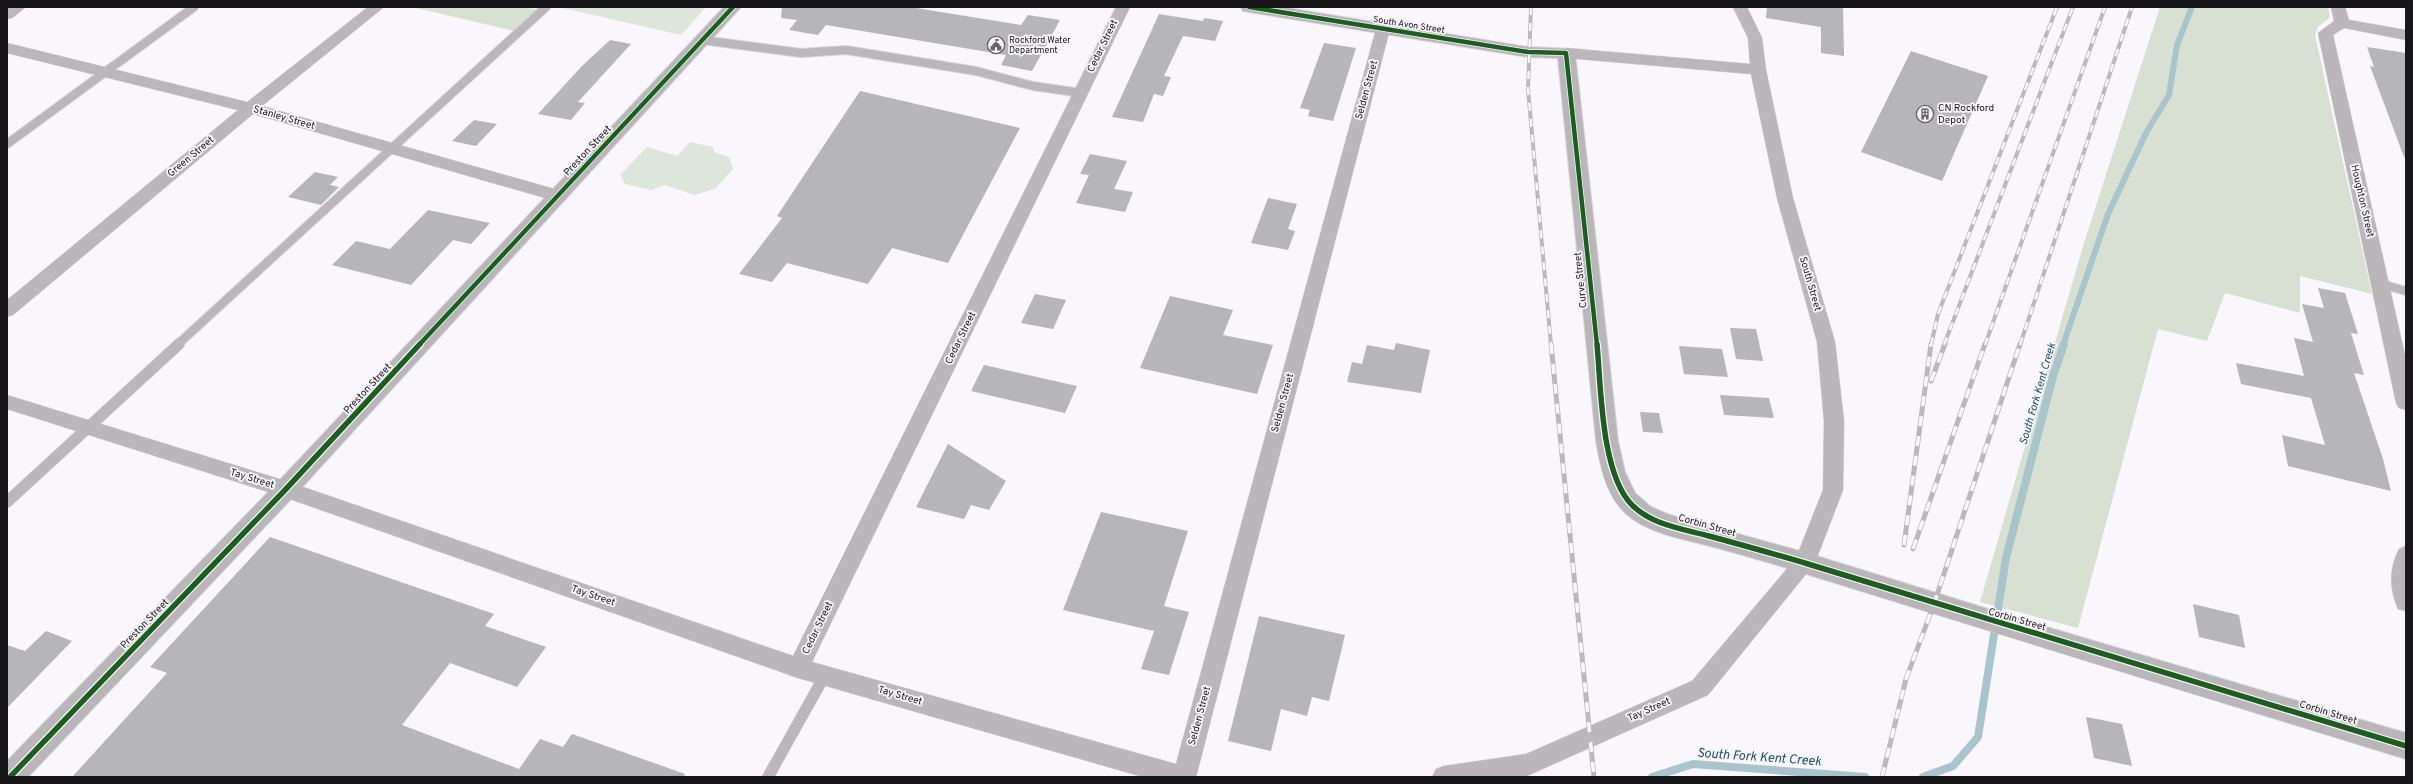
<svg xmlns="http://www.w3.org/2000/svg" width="2413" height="784" font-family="Overpass,sans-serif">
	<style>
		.green { fill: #dee6db }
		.forest { fill: #d7e0d2 }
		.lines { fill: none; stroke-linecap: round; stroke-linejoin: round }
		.stream-far1 { stroke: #a9c4cb; stroke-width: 6 }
		.stream { stroke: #a9c4cb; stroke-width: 8 }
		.building { fill: #b6b5b7 }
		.lane-far1-casing { stroke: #d5d4d6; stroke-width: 10 }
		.lane-casing { stroke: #d5d4d6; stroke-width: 12 }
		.street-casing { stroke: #d5d4d6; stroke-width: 1 }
		.secondary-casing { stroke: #d5d4d6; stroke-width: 2 }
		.lane-far1 { stroke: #bab6ba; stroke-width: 8 }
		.lane { stroke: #bab6ba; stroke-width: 11 }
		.street { fill: #bab6ba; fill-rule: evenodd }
		.secondary { fill: #b9b6ba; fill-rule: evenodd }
		.rail-far1-casing { stroke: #bbb8bb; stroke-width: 4 }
		.rail-casing { stroke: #bbb8bb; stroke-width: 5 }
		.rail-far1 { stroke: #f9f6fc; stroke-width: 2.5; stroke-dasharray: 8; stroke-linecap: butt }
		.rail { stroke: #f9f6fc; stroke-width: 3.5; stroke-dasharray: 10; stroke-linecap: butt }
		.cycleway-far1-casing { stroke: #f9f6fc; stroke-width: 6 }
		.cycleway-casing { stroke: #f9f6fc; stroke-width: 8 }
		.cycleway-far1 { stroke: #1b5e20; stroke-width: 4.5 }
		.cycleway { stroke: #1b5e20; stroke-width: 5.5 }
		.labels { text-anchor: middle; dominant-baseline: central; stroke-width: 3.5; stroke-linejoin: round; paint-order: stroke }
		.far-street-label { font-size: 9px; fill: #181719; stroke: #f9f6fc }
		.far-poi-label { font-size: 9px; fill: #181719; stroke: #f9f6fc; text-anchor: start }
		.street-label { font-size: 10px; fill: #181719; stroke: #f9f6fc }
		.poi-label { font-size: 10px; fill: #181719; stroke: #f9f6fc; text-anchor: start }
		.water-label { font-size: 11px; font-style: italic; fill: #1a525d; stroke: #f9f6fc }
		.near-water-label { font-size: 13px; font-style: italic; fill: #1a525d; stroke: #f9f6fc }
	</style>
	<rect width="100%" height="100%" fill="#f9f7fb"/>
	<!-- green -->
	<g class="green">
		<polygon points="558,7 706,7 681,35"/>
		<polygon points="690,142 713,147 714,152 729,157 733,169 715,189 694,195 665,185 651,190 625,184 620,175 647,147 677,156"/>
	</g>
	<!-- forest -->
	<g class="forest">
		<polygon points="412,7 525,7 537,10 514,31"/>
		<polygon points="2160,7 2328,7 2330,17 2318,27 2315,35 2372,294 2300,276 2300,313 2225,293 2207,341 2158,329 2078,628 1980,602 2083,246"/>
	</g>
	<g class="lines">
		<!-- stream-far1 -->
		<polyline class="stream-far1" points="2063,345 2108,214 2146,133 2169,95 2177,45 2192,7"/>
		<!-- stream -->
		<g class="stream">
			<polyline points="1652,777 1693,764 1865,777"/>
			<polyline points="1923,777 1953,766 1978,737 2006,558 2053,376 2064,344"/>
		</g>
	</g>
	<!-- building -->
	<g class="building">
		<polygon points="782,7 910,7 1021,25 1028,15 1060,20 1032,71 1001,65 1006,55 826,25 818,35 789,30 797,20 781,18"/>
		<polygon points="1767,7 1843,7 1844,56 1821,53 1821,27 1766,18"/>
		<polygon points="1159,14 1203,21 1204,18 1223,21 1215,41 1183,36 1164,76 1171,77 1163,96 1154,94 1143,122 1112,117"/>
		<polygon points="610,40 631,44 578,102 585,103 571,120 538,114 582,66"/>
		<polygon points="1324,43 1356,48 1333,121 1308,116 1310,110 1300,108"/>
		<polygon points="2367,47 2406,53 2406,157 2404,157 2370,66 2374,67"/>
		<polygon points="1911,51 1988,76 1942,181 1861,152"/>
		<polygon points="860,91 1020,128 948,263 892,248 868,284 787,263 772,282 739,274 782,218 777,216"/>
		<polygon points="474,120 497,124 476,146 452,141"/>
		<polygon points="1090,154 1127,161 1114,189 1133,192 1125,212 1076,203 1089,175 1080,174"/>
		<polygon points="315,172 338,177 330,185 339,187 321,205 288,197"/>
		<polygon points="1268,198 1297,204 1288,229 1295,231 1288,250 1251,243"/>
		<polygon points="428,210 490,223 471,244 453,240 411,285 332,265 356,241 390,249"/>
		<polygon points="2318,288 2345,293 2358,334 2351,333 2364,375 2354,373 2383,459 2391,491 2288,466 2282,435 2325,445 2311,398 2241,384 2236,363 2304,376 2294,338 2313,342 2302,304 2324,308"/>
		<polygon points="1035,294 1066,300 1053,329 1021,323"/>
		<polygon points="1170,296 1233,310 1223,335 1273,345 1257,394 1140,368"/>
		<polygon points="1730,328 1756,329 1763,361 1736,359"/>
		<polygon points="1396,343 1430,350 1421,393 1347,382 1352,362 1362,364 1367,345 1394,350"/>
		<polygon points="1679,346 1722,349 1728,377 1684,374"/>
		<polygon points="984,365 1077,386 1065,413 971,391"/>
		<polygon points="1720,395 1769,398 1774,418 1724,415"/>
		<polygon points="1640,412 1659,413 1663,433 1643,432"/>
		<polygon points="948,444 1006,481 989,510 971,505 964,519 916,507"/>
		<polygon points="1101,512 1188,531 1164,606 1189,612 1169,675 1141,669 1154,631 1063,610"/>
		<polygon points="270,537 494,614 485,626 546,647 517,687 450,663 402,725 519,769 540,739 563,747 572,734 685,774 684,777 72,777 167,673 150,667"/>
		<polygon points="2193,604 2239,615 2245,648 2199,637"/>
		<polygon points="1259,616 1345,635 1329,701 1312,697 1307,716 1281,709 1271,751 1228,741"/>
		<polygon points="46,631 72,641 7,708 7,645 25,651"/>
		<polygon points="2086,717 2122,724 2132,766 2094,758"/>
	</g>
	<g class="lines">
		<defs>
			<g id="lane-far1">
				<polyline points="702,40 801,53 846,50 976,71 1033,86 1081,93"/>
				<polyline points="7,144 194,7"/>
				<polyline points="2381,284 2406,291"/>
				<polyline points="177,345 546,7"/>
			</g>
			<g id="lane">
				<polyline points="7,502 179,344"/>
				<polyline points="768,777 825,675"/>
			</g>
			<g id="street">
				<polygon points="9,7 26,7 12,18 7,19 7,8"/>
				<polygon points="368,7 384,7 262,106 565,192 567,196 565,200 559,202 253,114 13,315 7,317 7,300 238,110 7,53 7,43 247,102"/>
				<polygon points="1116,7 1130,7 812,662 1176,764 1376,29 1378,26 1388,26 1390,29 1196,777 1143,777 798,678 284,497 7,409 7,395 286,481 793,656"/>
				<polygon points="1733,7 1747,7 1762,38 1766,70 1793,198 1835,342 1844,421 1843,490 1815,563 1708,695 1527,776 1432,777 1436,769 1444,766 1526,754 1692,681 1796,558 1823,490 1824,421 1817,342 1777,198 1751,74 1566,58 1558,53 1566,48 1750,64 1748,38"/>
				<polygon points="2331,7 2345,7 2349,20 2406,30 2406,40 2344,28 2333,35 2406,360 2406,410 2399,408 2396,403 2318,33 2334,21"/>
				<path d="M2406 546V611L2398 609C2389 589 2389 568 2399 549Z"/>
			</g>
			<g id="secondary">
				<polygon points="724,7 741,7 294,496 28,777 7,777 7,761 278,482"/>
				<path d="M1241 7H1281L1528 47 1572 49 1575 53 1618 441 1625 472 1635 493 1651 507 1670 515 1807 553 2040 625 2406 733V759C2210 699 2014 639 1819 578 1781 566 1744 555 1706 545 1682 539 1655 534 1634 520 1608 503 1601 470 1596 441L1558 58 1528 57 1249 12 1243 11Z"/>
			</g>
		</defs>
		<!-- lane-far1 casing -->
		<use href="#lane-far1" class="lane-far1-casing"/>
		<!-- lane casing -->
		<use href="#lane" class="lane-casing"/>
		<!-- street casing -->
		<use href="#street" class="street-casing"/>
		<!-- secondary casing -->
		<use href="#secondary" class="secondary-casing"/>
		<!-- lane-far1 -->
		<use href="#lane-far1" class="lane-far1"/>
		<!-- lane -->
		<use href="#lane" class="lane"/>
		<!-- street -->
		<use href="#street" class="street"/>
		<!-- secondary -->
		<use href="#secondary" class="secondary"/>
		<defs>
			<g id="rail-far1">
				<polyline points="1531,7 1528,89 1551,345"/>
				<polyline points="1931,345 1938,314 2057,7"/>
				<polyline points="1944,345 2073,7"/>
				<polyline points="1985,345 2105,7"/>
				<polyline points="2020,345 2132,7"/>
			</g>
			<g id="rail">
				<polyline points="1551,344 1594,777"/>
				<polyline points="1931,381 1945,344"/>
				<polyline points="1904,545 1931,344"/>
				<polyline points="1913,549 1985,344"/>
				<polyline points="1882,777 1906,679 1934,604 2020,344"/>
			</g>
		</defs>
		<!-- rail-far1 casing -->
		<use href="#rail-far1" class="rail-far1-casing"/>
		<!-- rail casing -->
		<use href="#rail" class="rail-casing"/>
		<!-- rail-far1 -->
		<use href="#rail-far1" class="rail-far1"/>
		<!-- rail -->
		<use href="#rail" class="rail"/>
		<defs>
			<g id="cycleway-far1">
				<polyline points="1249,7 1528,52 1566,53 1597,345"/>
				<polyline points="419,345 733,7"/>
			</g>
			<g id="cycleway">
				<path d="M1597 344C1601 387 1601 474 1632 505 1652 525 1683 529 1709 536 1742 545 1775 554 1808 564 2008 625 2207 686 2406 746"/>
				<polyline points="10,777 286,489 420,344"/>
			</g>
		</defs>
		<!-- cycleway-far1 casing -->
		<use href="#cycleway-far1" class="cycleway-far1-casing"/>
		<!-- cycleway casing -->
		<use href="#cycleway" class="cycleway-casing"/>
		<!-- cycleway-far1 -->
		<use href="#cycleway-far1" class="cycleway-far1"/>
		<!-- cycleway -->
		<use href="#cycleway" class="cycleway"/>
	</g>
	<!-- icons -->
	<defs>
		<symbol id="civic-ring" viewBox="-11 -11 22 22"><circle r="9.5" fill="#f9f6fc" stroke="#676568" stroke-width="1.5"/><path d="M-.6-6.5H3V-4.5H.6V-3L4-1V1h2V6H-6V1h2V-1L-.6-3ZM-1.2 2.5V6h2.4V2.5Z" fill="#676568"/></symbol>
		<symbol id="building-ring" viewBox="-11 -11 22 22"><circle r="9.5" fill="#f9f6fc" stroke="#676568" stroke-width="1.5"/><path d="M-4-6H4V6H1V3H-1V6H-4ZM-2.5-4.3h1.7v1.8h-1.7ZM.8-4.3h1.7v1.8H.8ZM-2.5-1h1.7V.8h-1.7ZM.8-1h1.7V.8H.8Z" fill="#676568"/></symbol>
	</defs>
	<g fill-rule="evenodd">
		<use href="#civic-ring" x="986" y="35" width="20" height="20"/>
		<use href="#building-ring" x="1915" y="104" width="20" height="20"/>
	</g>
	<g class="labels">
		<!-- far-street labels -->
		<g class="far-street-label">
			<text transform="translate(1409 25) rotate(9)">South Avon Street</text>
		</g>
		<!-- far-poi labels -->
		<g class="far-poi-label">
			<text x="1009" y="40">Rockford Water<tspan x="1009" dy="10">Department</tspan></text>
		</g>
		<!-- street labels -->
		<g class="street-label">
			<text transform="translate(1103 46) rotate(-64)">Cedar Street</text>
			<text transform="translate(1367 90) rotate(-75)">Selden Street</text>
			<text transform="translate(284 118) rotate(16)">Stanley Street</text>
			<text transform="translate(588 151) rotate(-47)">Preston Street</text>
			<text transform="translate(191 157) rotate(-40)">Green Street</text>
			<text transform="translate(2362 201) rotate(77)">Houghton Street</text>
			<text transform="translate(1581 280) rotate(-96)">Curve Street</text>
			<text transform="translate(1810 284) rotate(74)">South Street</text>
			<text transform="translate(961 338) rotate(-64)">Cedar Street</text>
			<text transform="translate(368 389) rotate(-47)">Preston Street</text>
			<text transform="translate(1283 403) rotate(-75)">Selden Street</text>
			<text transform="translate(252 479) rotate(17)">Tay Street</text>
			<text transform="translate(1707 526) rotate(16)">Corbin Street</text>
			<text transform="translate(593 596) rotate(19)">Tay Street</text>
			<text transform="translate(2017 620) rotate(16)">Corbin Street</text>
			<text transform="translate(145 624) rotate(-46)">Preston Street</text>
			<text transform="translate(818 628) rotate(-64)">Cedar Street</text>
			<text transform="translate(900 696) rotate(16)">Tay Street</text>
			<text transform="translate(1649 710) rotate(-24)">Tay Street</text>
			<text transform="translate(2328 713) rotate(17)">Corbin Street</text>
			<text transform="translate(1200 716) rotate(-75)">Selden Street</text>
		</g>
		<!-- poi labels -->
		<g class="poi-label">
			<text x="1938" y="108">CN Rockford<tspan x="1938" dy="12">Depot</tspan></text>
		</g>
		<!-- water labels -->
		<g class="water-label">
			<text transform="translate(2038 394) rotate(-74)">South Fork Kent Creek</text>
		</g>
		<!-- near-water labels -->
		<g class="near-water-label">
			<text transform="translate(1759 758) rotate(4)">South Fork Kent Creek</text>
		</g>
	</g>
	<!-- border -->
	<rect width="2413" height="784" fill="none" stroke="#181719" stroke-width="16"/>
</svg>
